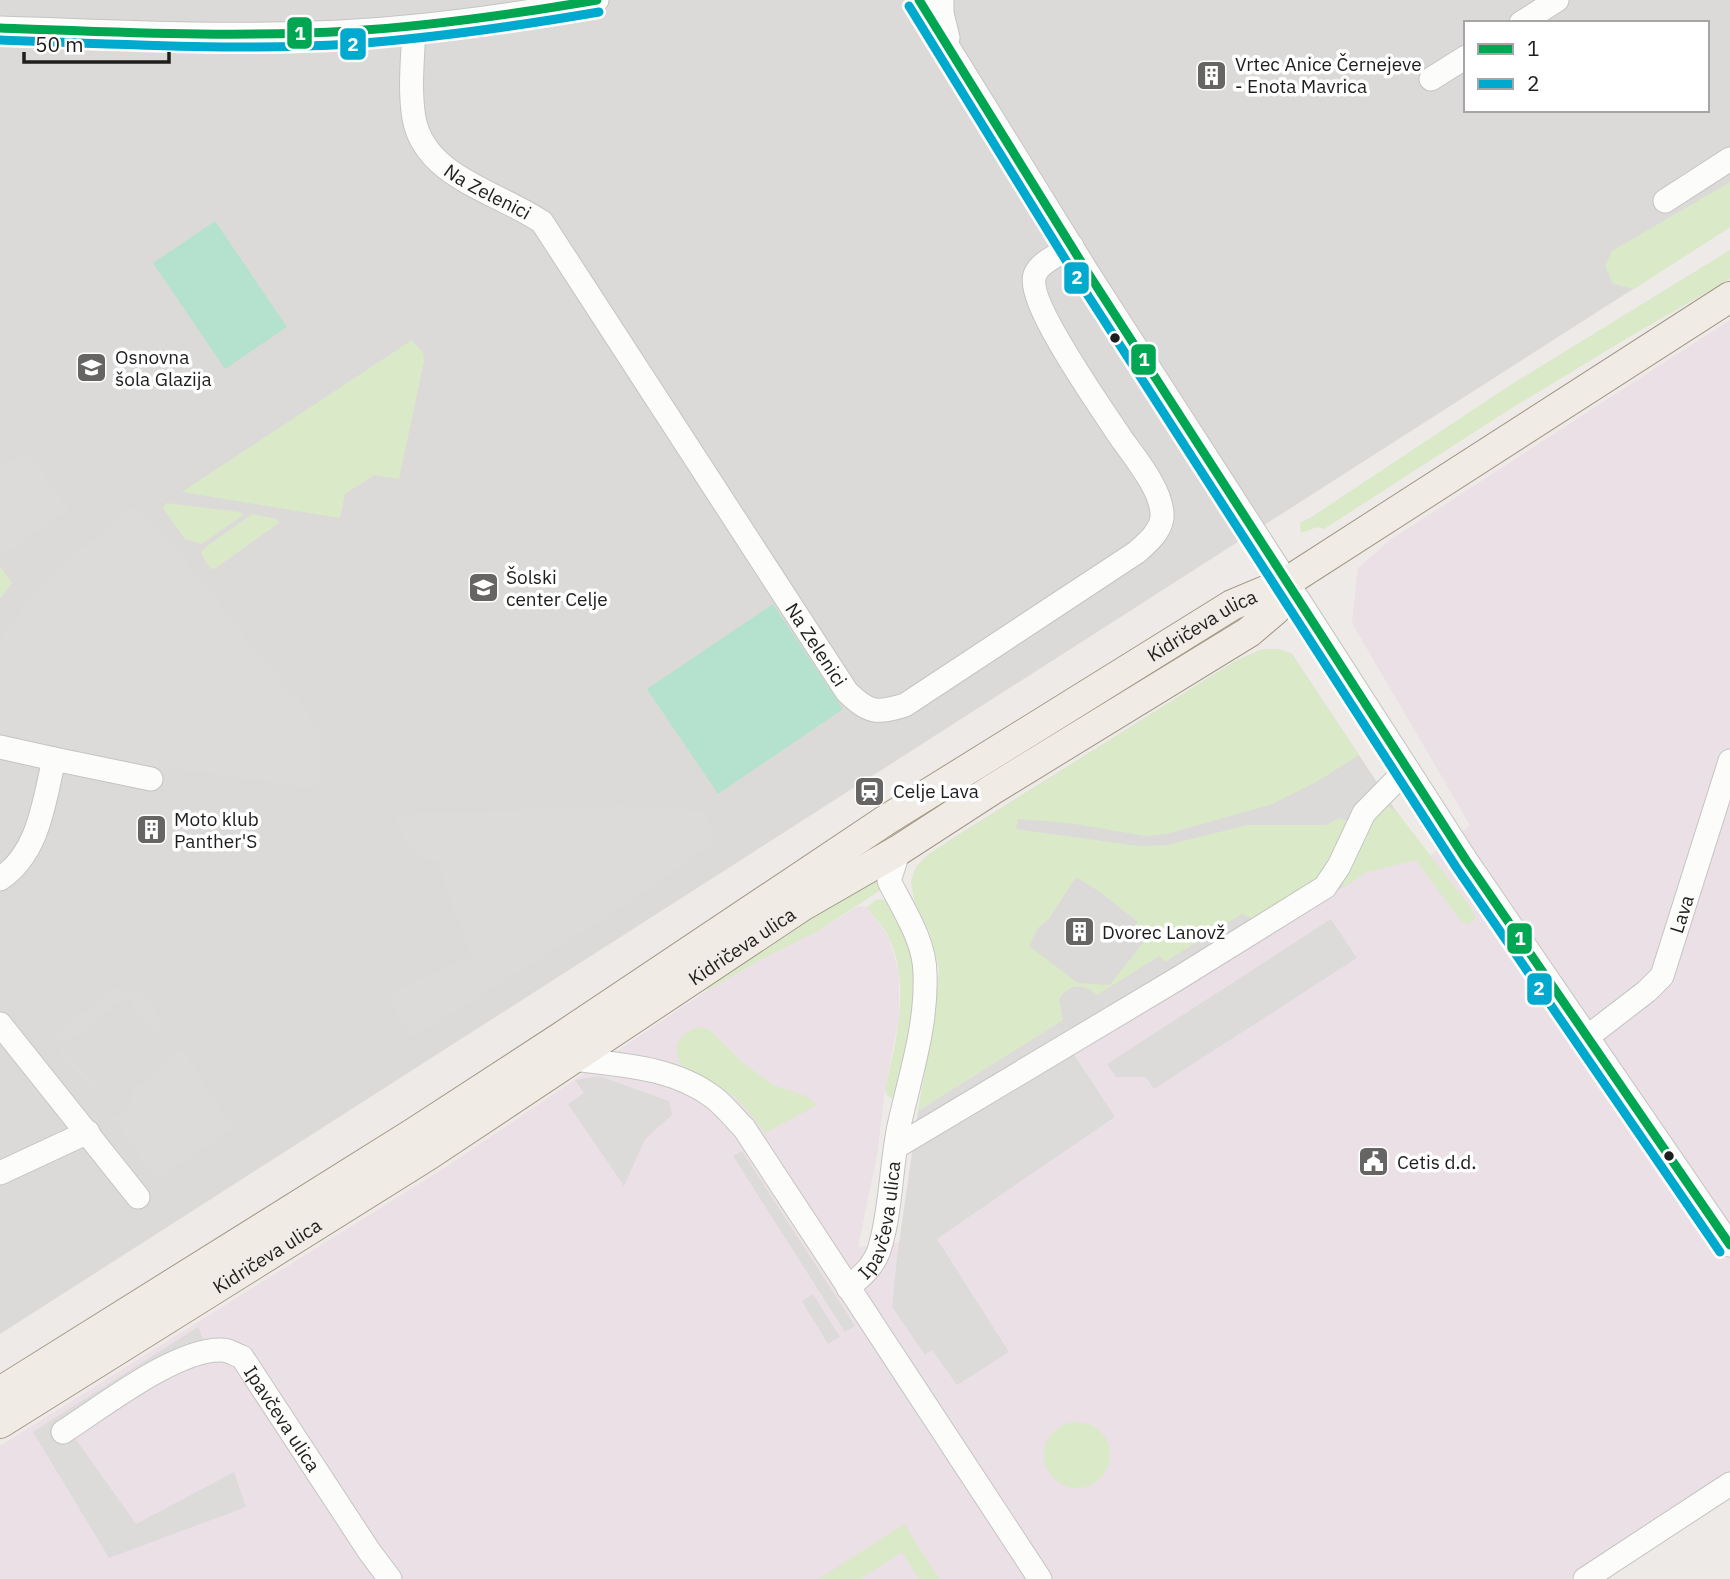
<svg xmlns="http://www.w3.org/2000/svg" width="1730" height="1579" font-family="'IBM Plex Sans',sans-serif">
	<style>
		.residential { fill: #dcdad8; fill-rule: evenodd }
		.industrial { fill: #eae0e6 }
		.grass { fill: #dae9c7; fill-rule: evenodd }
		.pitch { fill: #b4e2ce }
		.parking { fill: #dddbda }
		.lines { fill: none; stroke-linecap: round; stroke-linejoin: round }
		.minor-casing { stroke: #c5c4c3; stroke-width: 25 }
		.major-casing { stroke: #a29884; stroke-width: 32 }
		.minor { stroke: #fcfcfb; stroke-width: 23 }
		.major { stroke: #f0ece5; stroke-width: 30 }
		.bus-1-casing { stroke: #fff; stroke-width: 14 }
		.bus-2-casing { stroke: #fff; stroke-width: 14 }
		.bus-1 { stroke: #00a651; stroke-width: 9 }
		.bus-2 { stroke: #00a9ce; stroke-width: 9 }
		.bus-dot { fill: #1e1e1e; stroke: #fff; stroke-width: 2.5 }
		.labels { text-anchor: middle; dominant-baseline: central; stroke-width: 7; stroke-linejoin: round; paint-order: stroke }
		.poi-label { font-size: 19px; fill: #1e1e1e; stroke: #fff; text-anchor: start }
		.street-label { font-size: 19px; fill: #1e1e1e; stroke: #fff }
		.line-badge { stroke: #fff; stroke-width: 2.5 }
		.badge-label { font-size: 19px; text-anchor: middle; font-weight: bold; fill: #fff }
	</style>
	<rect width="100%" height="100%" fill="#edeae7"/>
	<!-- residential -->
	<g class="residential">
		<path d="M0 0H1730V227L0 1334ZM1466 23H1707V110H1466Z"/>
		<polygon points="1278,649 1292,654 1396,811 1430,856 1367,872 1075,1054 1055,1025 947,842 1234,662 1260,650"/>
	</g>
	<!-- industrial -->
	<polygon class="industrial" points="1730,320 1730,1472 1569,1579 0,1579 0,1446 446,1167 708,990 761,959 818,931 858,906 867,907 889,938 899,974 899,1017 885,1089 877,1155 858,1247 937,1239 1114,1118 1075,1054 1367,872 1430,856 1470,825 1352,623 1358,568 1390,540"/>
	<!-- grass -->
	<g class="grass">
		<polygon points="1730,182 1730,227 1634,289 1613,284 1605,266 1612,251"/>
		<polygon points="1730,250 1730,279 1629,337 1507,411 1324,529 1317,527 1301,533 1300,523 1313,516 1501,391"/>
		<polygon points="412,340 423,353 424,361 399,479 374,475 345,494 340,518 182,492"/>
		<polygon points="166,503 240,512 243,515 202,544 185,539 163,508"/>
		<polygon points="252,514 277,519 279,523 214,569 210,568 201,554 203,549"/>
		<polygon points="0,567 12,583 0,599"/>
		<path d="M1278 649 1292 654 1359 755 1318 781 1270 805 1166 834 1146 836 1069 823 1018 819 1016 829 1138 846 1167 845 1248 825H1326L1339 818 1355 824 1383 803 1396 811 1471 908 1476 919 1468 924 1461 921 1416 860 1367 872 1344 887 1337 870 1260 922 1242 914 1165 962 1160 956 1097 995C1084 982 1068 984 1059 999L1063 1020 918 1111 936 1005 939 969 929 931 914 901 911 881 916 867 927 855 1234 662 1260 650ZM1076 877 1100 892 1138 922 1133 929 1145 940 1110 985 1078 983 1029 946 1038 928 1048 920Z"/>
		<polygon points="879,877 882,889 818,931 762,959 708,990 705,989 706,986 789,930"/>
		<path d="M877 899 886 900C894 914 905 928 911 943 927 983 908 1053 896 1094L891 1098 887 1095 885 1089C896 1042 911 985 889 938 884 927 874 917 867 907Z"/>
		<path d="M697 1027 710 1030 742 1062 773 1085 808 1097 817 1105 765 1133C755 1120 746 1106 733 1096 715 1083 676 1078 677 1050 677 1037 687 1032 697 1027Z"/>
		<circle cx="1077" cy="1455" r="33"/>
		<polygon points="904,1524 939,1579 919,1579 902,1552 860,1579 819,1579"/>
	</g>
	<!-- pitch -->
	<g class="pitch">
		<polygon points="215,221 287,327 225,369 153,263"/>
		<polygon points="773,604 843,709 718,794 647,689"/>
	</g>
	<!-- parking -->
	<g class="parking">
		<polygon points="27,449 69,510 0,557 0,467"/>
		<polygon points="132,506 179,554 226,611 258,656 298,698 320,733 320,782 313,788 81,755 0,738 0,640 43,582"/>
		<polygon points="619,806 702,811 716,841 625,905 412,1038 388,994 471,956 437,861 415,854 404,838 395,815"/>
		<polygon points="1241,917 1257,926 1105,1010 1097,996 1160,958 1165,964"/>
		<polygon points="1331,919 1357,958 1154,1089 1146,1077 1116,1077 1107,1064"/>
		<polygon points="119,985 127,996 139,988 166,1024 153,1033 126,997 63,1047 97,1086 92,1090 57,1052 62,1047 53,1036"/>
		<polygon points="1055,1025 1115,1117 937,1239 1009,1352 957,1385 932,1350 925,1355 892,1307 897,1257 918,1111"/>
		<polygon points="182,1048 234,1129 155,1180 113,1118 127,1110 134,1088 159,1071 169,1056"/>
		<polygon points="599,1076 669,1101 672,1115 645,1139 624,1186 568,1104 584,1093 575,1080"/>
		<polygon points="742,1151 855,1326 845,1332 733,1156"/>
		<polygon points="813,1294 840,1337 828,1344 802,1301"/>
		<polygon points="198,1327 210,1355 72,1434 136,1524 234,1472 246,1507 109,1558 33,1432"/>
	</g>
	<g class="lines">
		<defs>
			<g id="minor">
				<polyline points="919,0 1088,273 1466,860 1730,1245"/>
				<polyline points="942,0 942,13 948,38"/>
				<polyline points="1521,23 1557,0"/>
				<path id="s1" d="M414 27C413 56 409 89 414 118 424 177 498 192 542 222L847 692C869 713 876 714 905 705L1137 552C1147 543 1160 532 1162 518 1164 492 1135 458 1121 438 1104 412 1025 301 1035 275 1039 262 1061 254 1072 246"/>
				<path d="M0 28C104 31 208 37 313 33 408 30 503 17 597 0"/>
				<polyline points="1431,79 1466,57"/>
				<polyline points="1665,201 1730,159"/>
				<polyline points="0,747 54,759"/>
				<path d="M0 879C39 853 44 802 54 759L151 779"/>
				<polyline points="0,1024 138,1197"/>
				<path id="s2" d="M1586 1038 1647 991 1662 976 1730 761"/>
				<path d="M573 1059C621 1065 673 1067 713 1097 724 1105 734 1118 744 1128L1040 1579"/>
				<polyline points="896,1147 1177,979 1325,887 1339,866 1364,813 1407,769"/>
				<polyline points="0,1173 88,1132"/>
				<path id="s3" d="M848 1288C862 1276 875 1265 880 1247 891 1210 891 1165 899 1126 910 1076 927 1026 925 974 925 941 903 909 889 881L899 850"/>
				<path id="s4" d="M63 1432C102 1407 177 1348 222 1350 229 1350 236 1355 242 1357L369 1551 390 1579"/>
				<polyline points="1585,1579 1730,1484"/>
			</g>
			<g id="major">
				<path id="s5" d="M0 1392 414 1133 560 1038 886 820 1232 605 1287 582 1730 297"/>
				<path id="s6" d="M0 1423 428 1155 802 906 899 850 993 789 1249 632 1276 609 1287 582"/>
			</g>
		</defs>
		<!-- minor casing -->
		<use href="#minor" class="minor-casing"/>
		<!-- major casing -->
		<use href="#major" class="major-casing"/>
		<!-- minor -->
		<use href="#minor" class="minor"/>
		<!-- major -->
		<use href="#major" class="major"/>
		<defs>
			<g id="bus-1">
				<polyline points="919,0 1088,273 1466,860 1730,1245"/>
				<path d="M0 28C117 32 233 38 350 31 433 26 515 14 597 0"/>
			</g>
			<g id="bus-2">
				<polyline points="909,6 1078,280 1456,867 1720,1252"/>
				<path d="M0 40C117 44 234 51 351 44 434 38 517 26 599 12"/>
			</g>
		</defs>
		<!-- bus-1 casing -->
		<use href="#bus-1" class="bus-1-casing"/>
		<!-- bus-2 casing -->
		<use href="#bus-2" class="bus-2-casing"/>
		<!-- bus-1 -->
		<use href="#bus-1" class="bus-1"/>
		<!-- bus-2 -->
		<use href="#bus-2" class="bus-2"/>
	</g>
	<!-- icons -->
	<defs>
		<symbol id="building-square" viewBox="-11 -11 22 22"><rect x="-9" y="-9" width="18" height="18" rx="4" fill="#666564" stroke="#fff"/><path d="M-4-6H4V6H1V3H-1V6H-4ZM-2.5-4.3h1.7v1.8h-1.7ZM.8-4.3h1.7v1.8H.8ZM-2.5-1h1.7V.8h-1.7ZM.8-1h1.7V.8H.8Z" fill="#fff"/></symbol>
		<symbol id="school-square" viewBox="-11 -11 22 22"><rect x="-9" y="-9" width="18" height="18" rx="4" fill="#666564" stroke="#fff"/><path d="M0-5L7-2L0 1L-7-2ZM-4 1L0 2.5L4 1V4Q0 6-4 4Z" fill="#fff"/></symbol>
		<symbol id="station-square" viewBox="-11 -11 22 22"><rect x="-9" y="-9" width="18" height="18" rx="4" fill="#666564" stroke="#fff"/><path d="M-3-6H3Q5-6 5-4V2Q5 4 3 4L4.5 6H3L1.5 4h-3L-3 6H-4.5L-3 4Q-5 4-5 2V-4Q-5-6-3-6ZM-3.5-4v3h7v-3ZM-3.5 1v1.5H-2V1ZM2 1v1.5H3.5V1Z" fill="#fff"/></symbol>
		<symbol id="civic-square" viewBox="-11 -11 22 22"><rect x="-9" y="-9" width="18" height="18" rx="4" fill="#666564" stroke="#fff"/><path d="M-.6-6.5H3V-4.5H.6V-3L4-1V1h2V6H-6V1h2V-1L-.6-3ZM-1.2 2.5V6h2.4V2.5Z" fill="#fff"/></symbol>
	</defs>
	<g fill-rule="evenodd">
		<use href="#building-square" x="1194" y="58" width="35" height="35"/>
		<use href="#school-square" x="74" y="350" width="35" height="35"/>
		<use href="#school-square" x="466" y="570" width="35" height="35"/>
		<use href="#station-square" x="852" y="774" width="35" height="35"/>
		<use href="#building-square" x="134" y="812" width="35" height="35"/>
		<use href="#building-square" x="1062" y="914" width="35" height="35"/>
		<use href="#civic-square" x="1356" y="1144" width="35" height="35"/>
	</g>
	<!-- markers -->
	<g class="bus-dot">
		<circle cx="1115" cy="338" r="6"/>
		<circle cx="1669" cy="1156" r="6"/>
	</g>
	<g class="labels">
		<!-- poi labels -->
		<g class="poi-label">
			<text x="1235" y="64">Vrtec Anice Černejeve<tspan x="1235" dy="22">- Enota Mavrica</tspan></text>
			<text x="115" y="357">Osnovna<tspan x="115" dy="22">šola Glazija</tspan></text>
			<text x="506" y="577">Šolski<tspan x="506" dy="22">center Celje</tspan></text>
			<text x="893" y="791">Celje Lava</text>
			<text x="174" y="819">Moto klub<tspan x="174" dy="22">Panther'S</tspan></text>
			<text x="1102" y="932">Dvorec Lanovž</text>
			<text x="1397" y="1162">Cetis d.d.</text>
		</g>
		<!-- street labels -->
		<g class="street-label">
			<text stroke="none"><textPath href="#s1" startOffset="200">Na Zelenici</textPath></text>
			<text stroke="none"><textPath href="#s5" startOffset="1426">Kidričeva ulica</textPath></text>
			<text stroke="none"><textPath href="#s1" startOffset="766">Na Zelenici</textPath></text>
			<text stroke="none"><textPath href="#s2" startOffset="163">Lava</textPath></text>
			<text stroke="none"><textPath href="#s6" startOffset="882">Kidričeva ulica</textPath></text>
			<text stroke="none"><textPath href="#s3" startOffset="79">Ipavčeva ulica</textPath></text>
			<text stroke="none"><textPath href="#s6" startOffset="315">Kidričeva ulica</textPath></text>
			<text stroke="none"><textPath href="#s4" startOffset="276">Ipavčeva ulica</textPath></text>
		</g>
	</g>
	<g class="line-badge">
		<rect x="286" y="16" width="27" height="34" rx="7" fill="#00a651"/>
		<rect x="339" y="27" width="28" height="34" rx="7" fill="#00a9ce"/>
		<rect x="1063" y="261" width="27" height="34" rx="7" fill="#00a9ce"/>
		<rect x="1130" y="343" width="27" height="33" rx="7" fill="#00a651"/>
		<rect x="1506" y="922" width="27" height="33" rx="7" fill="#00a651"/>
		<rect x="1526" y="972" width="27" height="34" rx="7" fill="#00a9ce"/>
	</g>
	<g class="badge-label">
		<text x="300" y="40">1</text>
		<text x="353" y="51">2</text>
		<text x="1077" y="284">2</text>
		<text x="1144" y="366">1</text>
		<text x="1520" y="945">1</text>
		<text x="1539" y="995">2</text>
	</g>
	<!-- legend -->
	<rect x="1464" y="21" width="245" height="91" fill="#ffffff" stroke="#a5a5a5" stroke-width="2"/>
	<rect x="1478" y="44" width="35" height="10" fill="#00a651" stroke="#a5a5a5" stroke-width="2"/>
	<text x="1527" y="56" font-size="21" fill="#1e1e1e">1</text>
	<rect x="1478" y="79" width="35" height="10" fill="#00a9ce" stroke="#a5a5a5" stroke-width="2"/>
	<text x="1527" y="91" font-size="21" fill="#1e1e1e">2</text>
	<!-- scale -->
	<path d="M24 52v10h145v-10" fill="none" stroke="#1e1e1e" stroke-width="3.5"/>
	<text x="35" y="52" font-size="21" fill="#1e1e1e" stroke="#ffffff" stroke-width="5" paint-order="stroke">50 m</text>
</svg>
